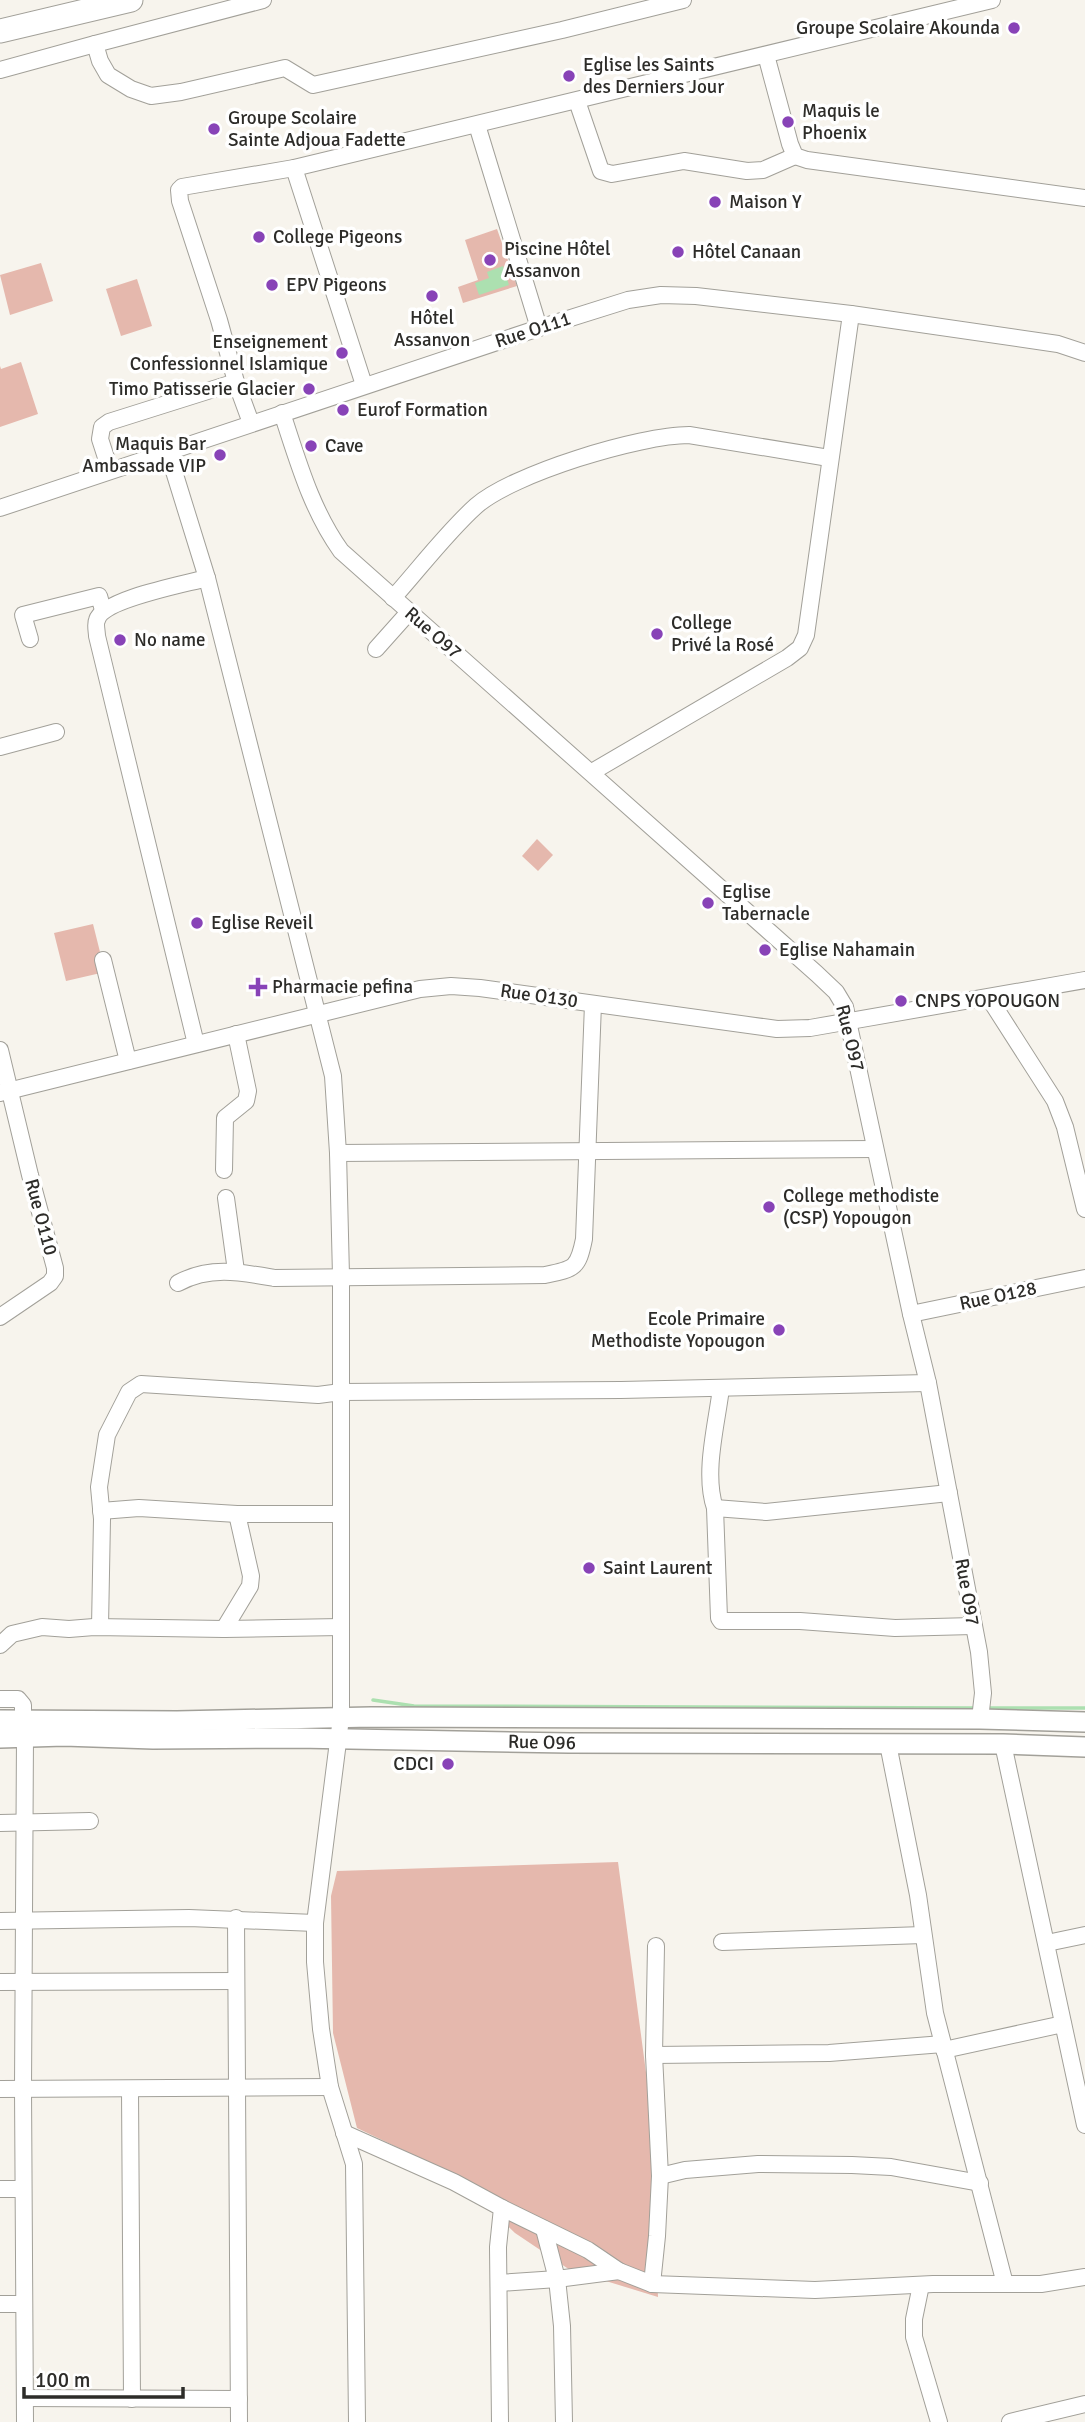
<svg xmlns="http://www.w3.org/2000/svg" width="1085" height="2422" font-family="Signika,sans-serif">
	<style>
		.green { fill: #e5b8ad }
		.water { fill: #ace0b0 }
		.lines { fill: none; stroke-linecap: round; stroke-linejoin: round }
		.stream { stroke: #ace0b0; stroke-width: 3.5 }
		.minor-casing { stroke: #a2a099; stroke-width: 18 }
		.major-casing { stroke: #a2a099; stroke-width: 22 }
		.highway-casing { stroke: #a2a099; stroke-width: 25 }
		.minor { stroke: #fff; stroke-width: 16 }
		.major { stroke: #fff; stroke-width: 19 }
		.highway { stroke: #fff; stroke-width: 23 }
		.poi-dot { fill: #8843b7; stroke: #fff; stroke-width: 2.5 }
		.labels { text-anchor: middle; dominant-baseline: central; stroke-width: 7; stroke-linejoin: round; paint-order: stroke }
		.poi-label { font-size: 19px; fill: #2d2c29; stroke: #fff; text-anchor: start }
		.street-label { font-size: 19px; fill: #2d2c29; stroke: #fff }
	</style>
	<rect width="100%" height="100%" fill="#f7f4ed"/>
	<!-- green -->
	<g class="green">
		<polygon points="497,229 517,286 463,303 458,287 478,280 465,240"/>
		<polygon points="41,263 53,301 10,315 0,275"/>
		<polygon points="137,279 152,326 121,336 106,289"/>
		<polygon points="21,362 38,414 0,427 0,366 1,369"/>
		<polygon points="537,839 553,855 538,871 522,856"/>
		<polygon points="93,924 105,972 66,981 54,933"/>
		<polygon points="618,1862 651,2110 658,2297 570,2270 515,2233 455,2175 357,2128 333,2033 331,1896 337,1871"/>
	</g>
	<!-- water -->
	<polygon class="water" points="503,266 509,285 479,295 475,283 489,278 487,272"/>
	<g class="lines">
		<!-- stream -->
		<g class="stream">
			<polyline points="373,1700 414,1706 975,1708"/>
			<polyline points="987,1708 1085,1708"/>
		</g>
		<defs>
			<g id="minor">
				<polyline points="263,0 95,44 100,61 108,75 131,89 151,96 181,92 285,68 313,85 562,30 683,0"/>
				<polyline points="766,55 790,144 795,156 807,160 1085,198"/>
				<polyline points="0,70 95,44"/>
				<polyline points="577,101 601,171 612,174 684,161 747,171 763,170 795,156"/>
				<polyline points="477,125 539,328"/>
				<polyline points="294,168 364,385"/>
				<path d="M282 413C298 461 311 509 341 551L817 974 836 992 845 1007 911 1314 928 1383 979 1652 983 1693 980 1719"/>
				<polyline points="251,423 236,382 219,320 180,201 179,190 182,187 294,168 992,0"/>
				<polyline points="168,452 207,578 333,1076 338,1153 341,1276 341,1718 315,1923 315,1962 321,2029 330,2087 354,2164 357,2422"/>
				<polyline points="110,470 100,439 102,427 109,422 236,382"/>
				<polyline points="0,508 539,328 628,300 661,295 696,296 851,314 1058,344 1085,353"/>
				<path d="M393 598C419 569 447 532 476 506 512 474 640 435 689 435L829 458"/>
				<polyline points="30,639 23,615 99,596 103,610"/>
				<polyline points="376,649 409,612"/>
				<polyline points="0,747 56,732"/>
				<polyline points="592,772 787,658 800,648 806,635 851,314"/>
				<polyline points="103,960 128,1061"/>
				<polyline points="989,998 1055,1101 1065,1127 1085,1209"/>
				<path d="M196 1044 97 636C97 632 95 624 97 620 103 599 186 584 207 578"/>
				<polyline points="0,1050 30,1175 55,1268 55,1276 50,1283 0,1317"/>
				<polyline points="0,1093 420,989 451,986 480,988 777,1029 810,1028 1085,980"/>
				<polyline points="338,1153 875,1149"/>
				<polyline points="224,1170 225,1118 246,1101 248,1091 236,1034"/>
				<polyline points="226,1198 236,1271"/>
				<path d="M178 1283C210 1266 240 1272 274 1278L545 1275C574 1269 578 1269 584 1239L593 1004"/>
				<polyline points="911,1314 1085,1278"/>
				<path d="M721 1388C717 1423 703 1473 715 1508L719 1618 721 1621H800L895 1628 973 1626"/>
				<polyline points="715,1508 766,1512 949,1493"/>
				<polyline points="101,1511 139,1508 237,1514 339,1514"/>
				<polyline points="100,1627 102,1519 99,1487 107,1435 129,1392 141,1384 318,1395 341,1392 621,1390 928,1383"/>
				<polyline points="224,1629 341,1627"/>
				<polyline points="0,1645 12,1634 42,1627 69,1629 94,1627 224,1629 250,1586 251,1576 237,1514"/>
				<polyline points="0,1699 18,1699 23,1705 23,1720"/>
				<polyline points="25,1737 23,2089 25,2422"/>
				<polyline points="888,1744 918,1895 935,2013 1005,2284"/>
				<polyline points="1003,1744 1085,2125"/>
				<polyline points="0,1823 90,1821"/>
				<polyline points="236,1918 239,2422"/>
				<polyline points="0,1921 189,1918 315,1923"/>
				<polyline points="722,1942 923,1935"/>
				<polyline points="1047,1943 1085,1935"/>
				<polyline points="0,1982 236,1981"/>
				<polyline points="944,2050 1063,2024"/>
				<polyline points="654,2055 829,2053 943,2044"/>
				<polyline points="0,2089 330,2087"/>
				<polyline points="130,2090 132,2399"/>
				<polyline points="344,2133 454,2182 502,2208 498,2247 500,2422"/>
				<polyline points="660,2176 685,2170 758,2164 852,2165 891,2167 980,2183"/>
				<polyline points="0,2189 23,2189"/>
				<polyline points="502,2208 588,2250 619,2271 652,2284 815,2290 933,2284 1041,2284 1085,2277"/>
				<polyline points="544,2229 557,2279 562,2326 564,2422"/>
				<polyline points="499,2283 557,2279 619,2271"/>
				<polyline points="652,2284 657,2236 660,2176 654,2055 656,1946"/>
				<polyline points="921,2285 914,2319 914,2337 939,2422"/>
				<polyline points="0,2304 24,2304"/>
				<polyline points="25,2398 239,2399"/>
				<polyline points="1010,2422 1085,2404"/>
			</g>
			<g id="major">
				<polyline points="0,1720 177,1721 371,1717 980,1719 1085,1722"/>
				<path id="s1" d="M0 1738 64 1736 153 1739 297 1738 569 1743 1003 1744 1085 1747"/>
			</g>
			<polyline id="highway" points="0,31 131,0"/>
		</defs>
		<!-- minor casing -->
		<use href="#minor" class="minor-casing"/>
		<!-- major casing -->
		<use href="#major" class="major-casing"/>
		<!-- highway casing -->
		<use href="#highway" class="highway-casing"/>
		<!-- minor -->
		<use href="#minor" class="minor"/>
		<!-- major -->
		<use href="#major" class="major"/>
		<!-- highway -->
		<use href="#highway" class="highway"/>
	</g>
	<!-- markers -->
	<g class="poi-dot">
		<circle cx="1014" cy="28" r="7"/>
		<circle cx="569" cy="76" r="7"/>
		<circle cx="788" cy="122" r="7"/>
		<circle cx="214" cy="129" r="7"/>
		<circle cx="715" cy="202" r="7"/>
		<circle cx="259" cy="237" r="7"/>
		<circle cx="678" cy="252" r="7"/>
		<circle cx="490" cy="260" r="7"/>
		<circle cx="272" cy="285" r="7"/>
		<circle cx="432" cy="296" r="7"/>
		<circle cx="342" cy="353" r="7"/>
		<circle cx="309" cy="389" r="7"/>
		<circle cx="343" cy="410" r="7"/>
		<circle cx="311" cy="446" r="7"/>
		<circle cx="220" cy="455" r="7"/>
		<circle cx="657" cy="634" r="7"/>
		<circle cx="120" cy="640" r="7"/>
		<circle cx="708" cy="903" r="7"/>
		<circle cx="197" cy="923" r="7"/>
		<circle cx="765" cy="950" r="7"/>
		<path d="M254.5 976.5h7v7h7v7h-7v7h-7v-7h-7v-7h7z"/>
		<circle cx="901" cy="1001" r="7"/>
		<circle cx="769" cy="1207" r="7"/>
		<circle cx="779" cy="1330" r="7"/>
		<circle cx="589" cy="1568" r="7"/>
		<circle cx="448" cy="1764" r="7"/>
	</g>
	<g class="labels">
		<!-- poi labels -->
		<g class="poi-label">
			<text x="1000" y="28" text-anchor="end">Groupe Scolaire Akounda</text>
			<text x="583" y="65">Eglise les Saints<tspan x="583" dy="22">des Derniers Jour</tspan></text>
			<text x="802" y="111">Maquis le<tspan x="802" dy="22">Phoenix</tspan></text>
			<text x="228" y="118">Groupe Scolaire<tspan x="228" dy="22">Sainte Adjoua Fadette</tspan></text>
			<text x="729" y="202">Maison Y</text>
			<text x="273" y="237">College Pigeons</text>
			<text x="504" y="249">Piscine Hôtel<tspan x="504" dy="22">Assanvon</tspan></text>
			<text x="692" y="252">Hôtel Canaan</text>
			<text x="286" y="285">EPV Pigeons</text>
			<text x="432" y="318" text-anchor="middle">Hôtel<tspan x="432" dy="22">Assanvon</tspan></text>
			<text x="328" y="342" text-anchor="end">Enseignement<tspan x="328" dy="22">Confessionnel Islamique</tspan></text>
			<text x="295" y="389" text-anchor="end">Timo Patisserie Glacier</text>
			<text x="357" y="410">Eurof Formation</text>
			<text x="206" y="444" text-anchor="end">Maquis Bar<tspan x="206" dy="22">Ambassade VIP</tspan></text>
			<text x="325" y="446">Cave</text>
			<text x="671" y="623">College<tspan x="671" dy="22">Privé la Rosé</tspan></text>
			<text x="134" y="640">No name</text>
			<text x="722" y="892">Eglise<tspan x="722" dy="22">Tabernacle</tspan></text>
			<text x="211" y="923">Eglise Reveil</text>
			<text x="779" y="950">Eglise Nahamain</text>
			<text x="272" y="987">Pharmacie pefina</text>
			<text x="915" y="1001">CNPS YOPOUGON</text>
			<text x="783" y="1196">College methodiste<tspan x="783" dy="22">(CSP) Yopougon</tspan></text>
			<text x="765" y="1319" text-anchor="end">Ecole Primaire<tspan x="765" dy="22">Methodiste Yopougon</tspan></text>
			<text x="603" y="1568">Saint Laurent</text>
			<text x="434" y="1764" text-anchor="end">CDCI</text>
		</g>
		<!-- street labels -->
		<g class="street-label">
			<text transform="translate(533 330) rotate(-18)">Rue O111</text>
			<text transform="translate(433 633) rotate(41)">Rue O97</text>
			<text transform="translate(539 996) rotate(8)">Rue O130</text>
			<text transform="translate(850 1038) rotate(76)">Rue O97</text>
			<text transform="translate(41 1217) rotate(75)">Rue O110</text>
			<text transform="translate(998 1296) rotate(-12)">Rue O128</text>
			<text transform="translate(967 1592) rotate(80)">Rue O97</text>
			<text stroke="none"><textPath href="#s1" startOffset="542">Rue O96</textPath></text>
		</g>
	</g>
	<!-- scale -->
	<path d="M24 2387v10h159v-10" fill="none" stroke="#2d2c29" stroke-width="3.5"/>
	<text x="35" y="2387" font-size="21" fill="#2d2c29" stroke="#ffffff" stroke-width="5" paint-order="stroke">100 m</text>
</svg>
